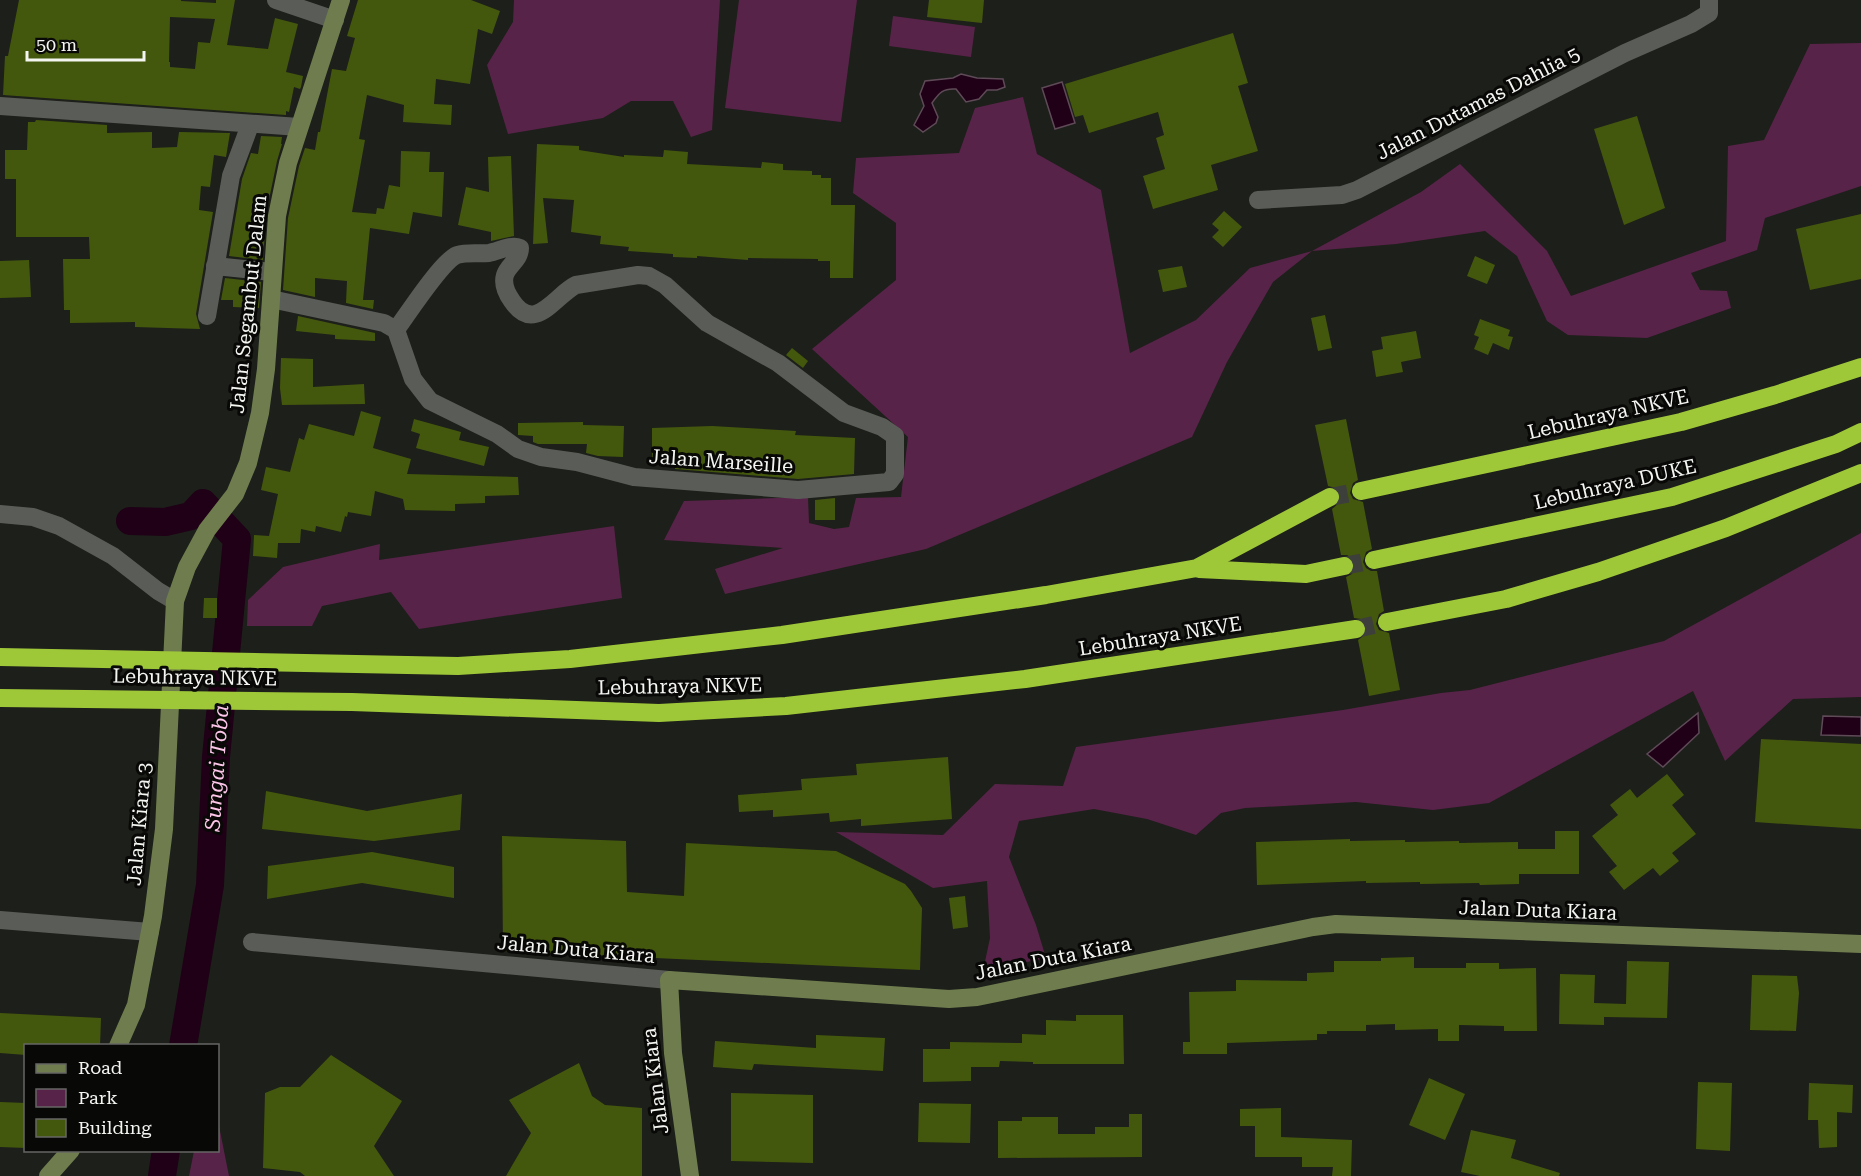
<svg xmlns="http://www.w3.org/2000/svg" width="1861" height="1176" font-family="'Roboto Serif',serif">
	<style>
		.green { fill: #582349 }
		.water { fill: #1f0016; stroke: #5f4a58; stroke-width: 1.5 }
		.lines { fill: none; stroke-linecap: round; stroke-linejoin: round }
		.river { stroke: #1f0016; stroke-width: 28 }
		.building { fill: #44580d; fill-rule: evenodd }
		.highway-tunnel { stroke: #3d3f3a; stroke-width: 18; stroke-dasharray: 18 9; stroke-linecap: butt }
		.street { stroke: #5a5d57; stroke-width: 18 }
		.secondary { stroke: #6f7d4e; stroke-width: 18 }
		.highway { stroke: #9fc839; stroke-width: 18 }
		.labels { text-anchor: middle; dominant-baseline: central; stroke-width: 6; stroke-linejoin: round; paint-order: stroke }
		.street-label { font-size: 20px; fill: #f3f5f1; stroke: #080806 }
		.water-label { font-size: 21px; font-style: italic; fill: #fdc6e9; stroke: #080806 }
	</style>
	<rect width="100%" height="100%" fill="#1d1f1a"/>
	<!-- green -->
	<g class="green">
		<polygon points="514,0 720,0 712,130 691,137 673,101 631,101 603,118 508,134 487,65 513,22"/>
		<polygon points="739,0 857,0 841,122 725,108"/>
		<polygon points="893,16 975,27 971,57 889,46"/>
		<polygon points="1861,43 1861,186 1765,218 1757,250 1691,273 1700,290 1727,291 1731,308 1647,338 1568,335 1547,321 1517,256 1485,231 1396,244 1312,251 1273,282 1227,362 1192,437 926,549 725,594 715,569 783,548 664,540 684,501 808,497 809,523 834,529 849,527 856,498 901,497 908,437 812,349 896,280 896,223 853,193 856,158 959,153 975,108 1023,97 1037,154 1101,190 1130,353 1196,320 1250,268 1312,251 1421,192 1460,164 1547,251 1571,296 1726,241 1728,146 1764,140 1810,44"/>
		<polygon points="614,526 622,598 419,629 391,592 322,606 312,626 247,626 248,600 283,567 380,544 379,560"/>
		<polygon points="1861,533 1861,697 1793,699 1725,761 1693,691 1489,803 1433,810 1356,802 1245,808 1221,813 1196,835 1147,819 1094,809 1019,821 1009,857 1036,925 1046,958 983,971 990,938 987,881 933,888 836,832 943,835 995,784 1063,786 1076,747 1343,710 1441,693 1470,690 1664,641"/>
		<polygon points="218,1121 229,1176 189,1176 194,1151 218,1150"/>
	</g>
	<!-- water -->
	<g class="water">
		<path d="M961 74 977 78 1003 79 1005 87 997 90H987L979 99 966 102 956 89C943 88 939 93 932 103L938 117 936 123 923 132 914 125 924 106 920 94 925 81 953 78Z"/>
		<polygon points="1062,82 1075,123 1055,129 1042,88"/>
		<polygon points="1698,713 1699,733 1663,767 1647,754"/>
		<polygon points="1823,716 1861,717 1861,736 1821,735"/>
	</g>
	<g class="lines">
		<!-- river -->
		<g class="river">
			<polyline points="130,521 165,522 191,516 203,503 237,539 216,757 210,885 183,1046"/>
			<polyline points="162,1176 166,1150"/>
		</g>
	</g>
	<!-- building -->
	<g class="building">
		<path d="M19 0H181V1L216 3V0H235L227 45 268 49 275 18 298 24 286 72 303 76 301 87 300 89 294 87 289 112 286 111V115L3 95 5 56H8ZM170 17 215 19 210 43 198 42 195 69 170 67V62H169Z"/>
		<polygon points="358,0 471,0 500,11 492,34 478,29 470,84 436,79 434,104 452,105 451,125 403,122 404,105 367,95 359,139 365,140 352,212 376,214 377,208 384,209 389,185 400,187 401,151 430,152 429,172 444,172 442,217 413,212 409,234 370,228 363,300 374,300 373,309 346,303 347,281 315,278 315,297 283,290 288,218 299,166 305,148 315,150 318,132 320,132 332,69 346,71 355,38 347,36"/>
		<polygon points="929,0 984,0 982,23 927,17"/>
		<polygon points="1233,33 1248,83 1238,86 1258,151 1211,165 1218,190 1153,209 1143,176 1165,169 1156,138 1164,135 1158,112 1089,133 1083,115 1075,117 1065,84"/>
		<polygon points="1637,116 1665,208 1624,225 1594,129"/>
		<polygon points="36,120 107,125 107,133 152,132 152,148 177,147 179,132 230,133 226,157 214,155 210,187 201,186 199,210 213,212 196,314 200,329 135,327 135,322 70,323 70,310 64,310 63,259 90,259 89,237 16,237 16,179 5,179 5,150 27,150 28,122 35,122"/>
		<polygon points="261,136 282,137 281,144 282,144 277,161 266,214 263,260 229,256 242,179 251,153 258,154"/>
		<polygon points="537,144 579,146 579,150 624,157 624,155 663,157 664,150 688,152 687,164 761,168 762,162 783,164 783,170 812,171 812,175 821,175 821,178 831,178 831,205 855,205 853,278 830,278 830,261 818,261 818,259 748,258 748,260 697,256 697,258 673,257 673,254 628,251 629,247 600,244 601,236 571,232 574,200 543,198 548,243 533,244"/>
		<polygon points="511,156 514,236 491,241 491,232 458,225 466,187 489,192 488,157"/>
		<polygon points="1224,211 1242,227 1223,247 1212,237 1219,230 1212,224"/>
		<polygon points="1861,214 1861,279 1810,290 1796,229"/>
		<polygon points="1475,256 1495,265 1487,284 1467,276"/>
		<polygon points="29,260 31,297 0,298 0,261"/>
		<polygon points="1182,266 1187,287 1163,292 1158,270"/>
		<polygon points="225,278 261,282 259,308 233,307 233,300 221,300"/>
		<polygon points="1325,315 1332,348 1318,351 1311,318"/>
		<polygon points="298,316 375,333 375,341 335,339 335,335 296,331"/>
		<polygon points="1480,319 1510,330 1508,336 1513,337 1509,350 1493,343 1488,355 1474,349 1479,337 1474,335"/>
		<polygon points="1416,331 1421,358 1401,362 1403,372 1376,377 1372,351 1383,349 1381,337"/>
		<polygon points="792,348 808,361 803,368 786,355"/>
		<polygon points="281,358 313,359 313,387 364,384 365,404 282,405 280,388"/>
		<polygon points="361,411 381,417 373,448 411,459 407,474 518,477 519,495 485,496 485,503 455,504 455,511 405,510 403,499 375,491 371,516 348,512 347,517 345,516 341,532 316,526 315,532 301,529 300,543 278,543 277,558 253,556 254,535 269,536 278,494 261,490 266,467 290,472 299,438 304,440 309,424 354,436"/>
		<polygon points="414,419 461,432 459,440 489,447 484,466 416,448 420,434 411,431"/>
		<polygon points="1346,419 1358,480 1353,483 1350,493 1353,499 1363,502 1372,549 1366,552 1363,562 1366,568 1371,571 1377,571 1384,611 1379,614 1376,624 1379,630 1389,633 1400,690 1369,696 1358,640 1366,634 1367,627 1361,619 1354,618 1346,577 1352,574 1355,564 1352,558 1347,555 1341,555 1332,509 1339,503 1341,497 1336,488 1328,486 1315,425"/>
		<polygon points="583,422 583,425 624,426 623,457 598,456 586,453 587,444 538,444 533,442 533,436 518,435 518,423"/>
		<polygon points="712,426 796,431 795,435 855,438 854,474 798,479 675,469 675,461 652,461 652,428"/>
		<polygon points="835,498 835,520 815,520 815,500"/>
		<polygon points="204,598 217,598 217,618 203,618"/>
		<polygon points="1761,739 1861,744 1861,829 1755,822"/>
		<polygon points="948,757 952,819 861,826 861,819 830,822 829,813 773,817 773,810 739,812 738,795 802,790 801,779 857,775 856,764"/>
		<polygon points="1667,774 1684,795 1672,805 1696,834 1672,853 1679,861 1660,876 1653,868 1624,890 1609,872 1617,866 1592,836 1618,815 1610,805 1630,789 1637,798"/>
		<polygon points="266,791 367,811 462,794 460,830 374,841 262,829"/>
		<polygon points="1555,831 1579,831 1579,874 1519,874 1519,884 1480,885 1479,883 1420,884 1420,882 1366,883 1366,881 1257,885 1256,842 1350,839 1350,841 1405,840 1405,842 1459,841 1459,843 1518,842 1518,849 1555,849"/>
		<polygon points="502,836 626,841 627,892 684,896 686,843 836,851 905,884 911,891 922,908 920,970 503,951"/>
		<polygon points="372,852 454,867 454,898 362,883 267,899 268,866"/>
		<polygon points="965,896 968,927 953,929 949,898"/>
		<polygon points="1414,957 1414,968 1466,968 1466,963 1499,963 1499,969 1536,968 1537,1031 1504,1031 1504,1026 1459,1025 1459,1041 1438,1041 1438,1029 1395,1030 1395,1024 1366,1025 1366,1031 1327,1031 1327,1034 1317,1034 1317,1040 1227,1043 1227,1054 1183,1054 1183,1042 1190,1042 1189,992 1236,991 1236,980 1307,981 1307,973 1334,972 1334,961 1381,961 1381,958"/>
		<polygon points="1627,961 1669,962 1667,1018 1604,1017 1604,1025 1559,1024 1560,974 1595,975 1594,1003 1626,1004"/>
		<polygon points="1752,975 1797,976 1799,993 1796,1031 1750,1030"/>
		<polygon points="0,1013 101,1018 100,1046 26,1046 26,1055 0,1053"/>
		<polygon points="1076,1015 1123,1015 1124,1064 1033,1064 1033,1062 1000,1061 999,1067 971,1067 971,1081 923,1082 923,1049 950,1049 950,1042 1022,1043 1022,1034 1046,1035 1046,1020 1076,1021"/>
		<polygon points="816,1035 885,1038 883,1071 754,1064 752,1070 713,1067 715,1041 816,1048"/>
		<polygon points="331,1055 402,1101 374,1146 394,1176 305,1176 300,1172 263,1168 265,1093 280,1087 300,1087"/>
		<polygon points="579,1063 592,1096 605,1105 642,1108 642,1176 506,1176 531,1133 509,1100"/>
		<polygon points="1429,1078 1465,1094 1445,1140 1409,1125"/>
		<polygon points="1698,1082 1732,1083 1730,1151 1696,1149"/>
		<polygon points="1809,1083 1853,1085 1852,1113 1837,1112 1837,1147 1819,1148 1818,1120 1808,1120"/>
		<polygon points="731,1093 813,1095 813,1163 731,1161"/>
		<polygon points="0,1102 26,1103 26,1148 0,1147"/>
		<polygon points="919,1103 971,1104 970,1143 918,1142"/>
		<polygon points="1281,1108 1281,1137 1352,1140 1351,1176 1332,1176 1333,1167 1302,1167 1302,1157 1255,1157 1255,1126 1240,1126 1240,1109"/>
		<polygon points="1129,1114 1142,1114 1142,1157 998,1158 998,1121 1022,1121 1022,1117 1058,1117 1058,1134 1095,1134 1095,1127 1129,1127"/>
		<polygon points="1471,1130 1516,1140 1511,1158 1560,1173 1559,1176 1480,1176 1461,1172"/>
	</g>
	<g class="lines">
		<!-- highway-tunnel -->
		<g class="highway-tunnel">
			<polyline points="1330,497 1361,491"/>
			<polyline points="1344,566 1374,560"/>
			<polyline points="1356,629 1387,622"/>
		</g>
		<!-- street -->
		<g class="street">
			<polyline points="276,0 335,20"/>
			<polyline points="0,106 299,127"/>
			<polyline points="1258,200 1342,195 1357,190 1625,53 1691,24 1709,13 1709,0"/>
			<polyline points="215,266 272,272"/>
			<path d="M271 299 384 323 396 330 413 379 430 401 497 434 518 449 541 457 577 462 634 477 798 490 889 482 895 474V436L882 427 844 413 778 363 707 323 665 285 649 276 638 275 576 285C555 295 535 335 512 301 507 294 502 285 505 275 508 265 520 260 520 248 511 244 499 251 489 253 479 254 467 252 457 255 442 261 407 315 396 330"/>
			<polyline points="207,316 231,176 250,125"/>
			<polyline points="0,514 33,517 59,526 113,556 158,591 175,601"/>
			<polyline points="0,920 150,932"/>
			<polyline points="252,942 669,980"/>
		</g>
		<!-- secondary -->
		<g class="secondary">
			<polyline points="118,1046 136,1005 153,916 164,829 175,601 187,567 207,530 235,494 248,463 260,413 266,369 277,216 288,163 341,0"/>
			<polyline points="48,1176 71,1150"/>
			<polyline points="690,1176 673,1053 669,980 949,999 977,997 1313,927 1336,924 1861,944"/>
		</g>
		<!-- highway -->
		<g class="highway">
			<polyline points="1361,491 1681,422 1775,395 1861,367"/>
			<polyline points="1374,560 1672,497 1836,444 1861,432"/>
			<polyline points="1199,569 1306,574 1344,566"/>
			<polyline points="1387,622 1506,599 1598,572 1726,528 1861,473"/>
			<polyline points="0,657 458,666 570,659 782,635 1046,595 1197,568 1330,497"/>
			<polyline points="0,698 352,702 659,713 786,706 1025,679 1356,629"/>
		</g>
	</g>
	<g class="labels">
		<!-- street labels -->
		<g class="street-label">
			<text transform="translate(1478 103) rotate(-27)">Jalan Dutamas Dahlia 5</text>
			<text transform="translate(248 304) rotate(-84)">Jalan Segambut Dalam</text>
			<text transform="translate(1608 414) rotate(-13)">Lebuhraya NKVE</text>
			<text transform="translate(721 461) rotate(4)">Jalan Marseille</text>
			<text transform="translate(1615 484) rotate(-13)">Lebuhraya DUKE</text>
			<text transform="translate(1160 636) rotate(-9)">Lebuhraya NKVE</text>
			<text transform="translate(195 677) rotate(1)">Lebuhraya NKVE</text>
			<text transform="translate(680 686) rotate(-1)">Lebuhraya NKVE</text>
			<text transform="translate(139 824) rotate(-85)">Jalan Kiara 3</text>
			<text transform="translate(1538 910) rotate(2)">Jalan Duta Kiara</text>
			<text transform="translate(576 949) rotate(5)">Jalan Duta Kiara</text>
			<text transform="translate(1053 958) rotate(-11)">Jalan Duta Kiara</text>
			<text transform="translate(655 1081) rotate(-97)">Jalan Kiara</text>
		</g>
		<!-- water labels -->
		<g class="water-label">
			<text transform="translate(217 768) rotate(-86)">Sungai Toba</text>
		</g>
	</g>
	<!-- legend -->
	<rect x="24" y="1044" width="195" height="108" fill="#080806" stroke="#666764" stroke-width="1.5"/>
	<rect x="36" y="1064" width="30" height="9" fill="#6f7d4e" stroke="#666764" stroke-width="1.5"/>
	<text x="78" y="1074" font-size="18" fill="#f3f5f1">Road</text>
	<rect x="36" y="1089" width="30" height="18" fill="#582349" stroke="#666764" stroke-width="1.5"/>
	<text x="78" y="1104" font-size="18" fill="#f3f5f1">Park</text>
	<rect x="36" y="1119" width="30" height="18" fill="#44580d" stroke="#666764" stroke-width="1.5"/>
	<text x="78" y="1134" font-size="18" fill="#f3f5f1">Building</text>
	<!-- scale -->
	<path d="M27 51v9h117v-9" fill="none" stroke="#f3f5f1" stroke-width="3"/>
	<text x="36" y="51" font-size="18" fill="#f3f5f1" stroke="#080806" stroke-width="4.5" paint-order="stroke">50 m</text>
</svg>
